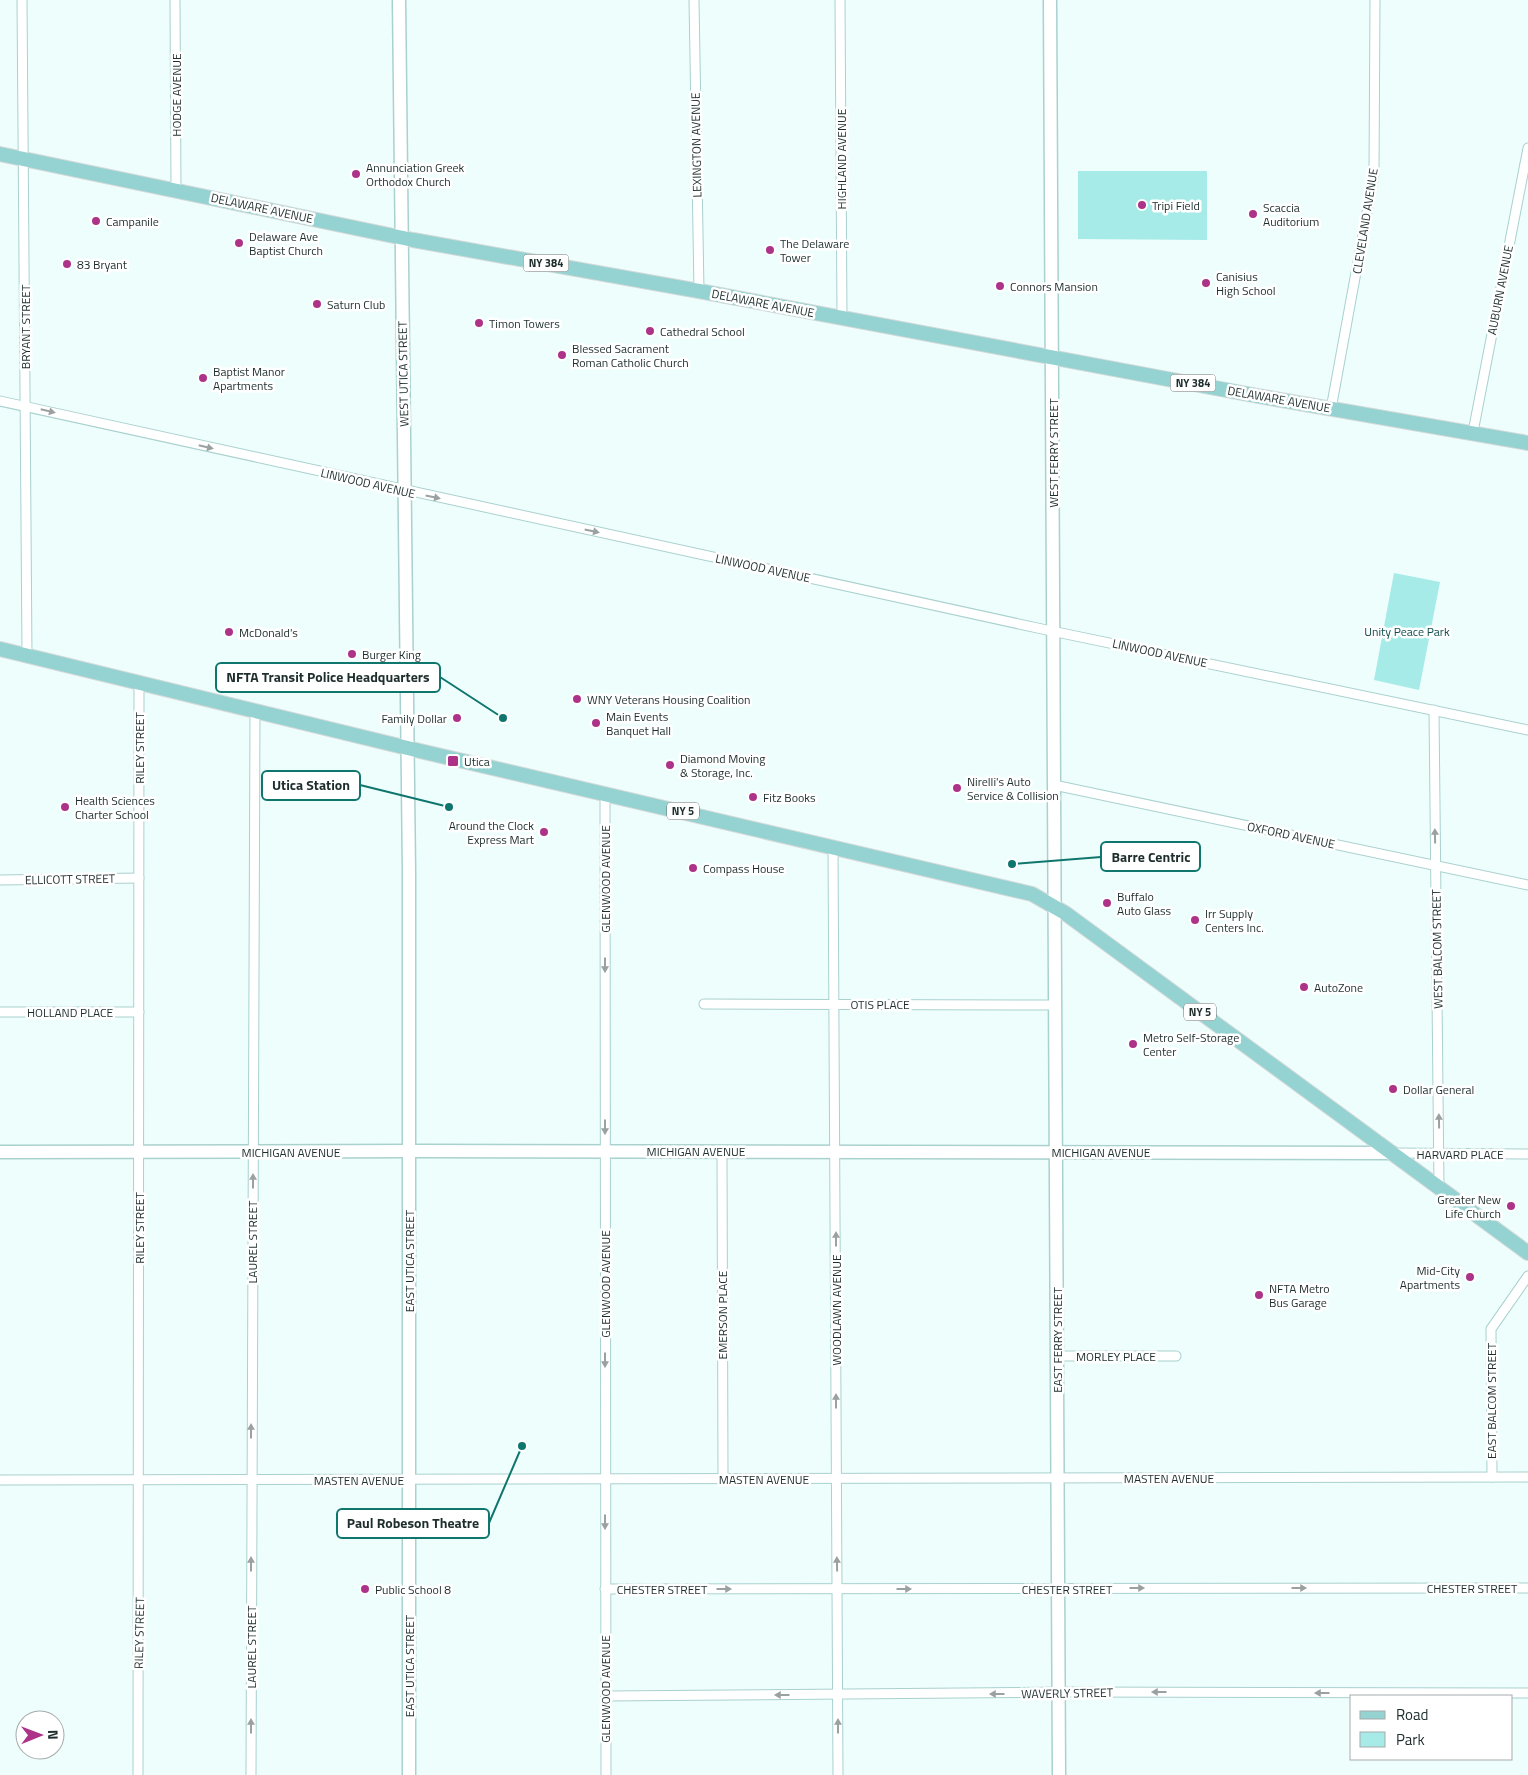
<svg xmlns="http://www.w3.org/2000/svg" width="1528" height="1775" font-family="'Titillium Web',sans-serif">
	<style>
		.green { fill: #a6ebe8 }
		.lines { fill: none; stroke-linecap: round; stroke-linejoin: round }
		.street-casing { stroke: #a9d1ce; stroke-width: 11 }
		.secondary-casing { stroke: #a9d1ce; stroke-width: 15 }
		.primary-casing { stroke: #d6d9d9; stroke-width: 16 }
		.street { stroke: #fff; stroke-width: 9 }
		.secondary { stroke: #fff; stroke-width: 12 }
		.primary { stroke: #94d3d1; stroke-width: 14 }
		.oneway { fill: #9aa1a0 }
		.poi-dot { fill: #ac3387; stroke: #fff; stroke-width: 2 }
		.labels { text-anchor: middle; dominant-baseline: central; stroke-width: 5; stroke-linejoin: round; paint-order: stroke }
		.shield { fill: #fff; stroke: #626d6c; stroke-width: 1 }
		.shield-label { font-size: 11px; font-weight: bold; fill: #1e2e2d }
		.street-label { font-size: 12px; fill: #1e2e2d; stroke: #fff }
		.poi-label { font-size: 12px; fill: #1e2e2d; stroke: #fff; text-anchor: start }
		.park-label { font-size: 12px; fill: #0f4d4b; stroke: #fff }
		.leader { fill: none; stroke: #0f766e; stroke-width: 2 }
		.callout-dot { fill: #0f766e; stroke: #fff; stroke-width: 2 }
		.callout { fill: #fff; stroke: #0f766e; stroke-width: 2 }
		.callout-label { font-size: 14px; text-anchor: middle; font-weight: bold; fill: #1e2e2d }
	</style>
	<rect width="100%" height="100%" fill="#eefefd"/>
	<!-- green -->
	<g class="green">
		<polygon points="1078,171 1207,171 1207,240 1078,239"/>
		<polygon points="1394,573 1440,582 1419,690 1374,680"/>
	</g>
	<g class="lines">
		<defs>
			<g id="street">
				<polyline points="22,0 27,655"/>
				<polyline points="175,0 176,190"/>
				<polyline points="694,0 699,291"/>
				<polyline points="840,0 842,318"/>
				<polyline points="0,401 1042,629 1528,730"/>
				<polyline points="1331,409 1374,174 1375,0"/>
				<polyline points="1473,432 1528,148"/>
				<polyline points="1434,710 1439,1188"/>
				<polyline points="1054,785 1528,885"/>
				<polyline points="605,794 606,1775"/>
				<polyline points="833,846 838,1775"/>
				<polyline points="0,880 139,878"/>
				<polyline points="704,1004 1055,1005"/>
				<polyline points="0,1012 139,1012"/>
				<polyline points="722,1151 723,1479"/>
				<polyline points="1393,1153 1528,1154"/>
				<polyline points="1057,1356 1176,1356"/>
				<polyline points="1492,1477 1491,1329 1528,1276"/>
				<polyline points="0,1480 1528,1477"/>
				<polyline points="605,1589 1528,1588"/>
				<polyline points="606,1696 1072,1692 1528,1693"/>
				<polyline points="138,1775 139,682"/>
				<polyline points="251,1775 255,710"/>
			</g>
			<g id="secondary">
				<polyline points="399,0 409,873 409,1775"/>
				<polyline points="1050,0 1059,1775"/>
				<polyline points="0,1152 420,1151 1393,1153"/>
			</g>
			<g id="primary">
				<polyline points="0,154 413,240 699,291 1258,396 1528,443"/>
				<polyline points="0,649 420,751 1032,894 1065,913 1528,1253"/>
			</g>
		</defs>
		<!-- street casing -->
		<use href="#street" class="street-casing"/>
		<!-- secondary casing -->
		<use href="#secondary" class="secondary-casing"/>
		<!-- primary casing -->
		<use href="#primary" class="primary-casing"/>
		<!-- street -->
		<use href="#street" class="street"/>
		<!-- secondary -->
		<use href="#secondary" class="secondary"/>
		<!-- primary -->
		<use href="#primary" class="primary"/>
	</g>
	<!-- one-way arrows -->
	<defs><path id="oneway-solid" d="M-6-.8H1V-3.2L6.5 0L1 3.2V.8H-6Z" transform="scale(1.25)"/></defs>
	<g class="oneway">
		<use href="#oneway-solid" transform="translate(48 411) rotate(13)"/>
		<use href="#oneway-solid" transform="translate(206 447) rotate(13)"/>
		<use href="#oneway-solid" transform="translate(433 497) rotate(12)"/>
		<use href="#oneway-solid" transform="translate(592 531) rotate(12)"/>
		<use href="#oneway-solid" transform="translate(1435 836) rotate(-91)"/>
		<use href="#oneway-solid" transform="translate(605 965) rotate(90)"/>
		<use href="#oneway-solid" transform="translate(1439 1121) rotate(-91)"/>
		<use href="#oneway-solid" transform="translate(605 1127) rotate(90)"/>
		<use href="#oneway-solid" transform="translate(253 1181) rotate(-90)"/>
		<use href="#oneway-solid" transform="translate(836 1239) rotate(-90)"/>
		<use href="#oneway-solid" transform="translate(605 1360) rotate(90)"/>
		<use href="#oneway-solid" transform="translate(836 1401) rotate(-90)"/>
		<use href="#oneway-solid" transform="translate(251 1431) rotate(-90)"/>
		<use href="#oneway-solid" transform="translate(605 1522) rotate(90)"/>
		<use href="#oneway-solid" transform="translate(251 1564) rotate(-90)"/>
		<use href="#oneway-solid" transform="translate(837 1564) rotate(-91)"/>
		<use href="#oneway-solid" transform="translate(1137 1588)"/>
		<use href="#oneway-solid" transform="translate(1299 1588)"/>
		<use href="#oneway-solid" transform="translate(724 1589)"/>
		<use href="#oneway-solid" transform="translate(904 1589)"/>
		<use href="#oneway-solid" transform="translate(1159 1692) rotate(-180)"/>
		<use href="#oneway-solid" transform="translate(1322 1693) rotate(180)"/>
		<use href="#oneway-solid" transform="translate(997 1694) rotate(180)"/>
		<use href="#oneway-solid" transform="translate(782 1695) rotate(180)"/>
		<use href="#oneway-solid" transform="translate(251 1726) rotate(-90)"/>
		<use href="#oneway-solid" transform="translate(838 1726) rotate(-90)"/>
	</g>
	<!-- markers -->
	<g class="poi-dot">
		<circle cx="356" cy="174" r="5"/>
		<circle cx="1142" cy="205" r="5"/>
		<circle cx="1253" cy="214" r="5"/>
		<circle cx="96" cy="221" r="5"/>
		<circle cx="239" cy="243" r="5"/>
		<circle cx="770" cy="250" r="5"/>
		<circle cx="67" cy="264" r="5"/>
		<circle cx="1206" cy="283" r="5"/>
		<circle cx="1000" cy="286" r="5"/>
		<circle cx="317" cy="304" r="5"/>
		<circle cx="479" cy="323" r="5"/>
		<circle cx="650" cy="331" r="5"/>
		<circle cx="562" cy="355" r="5"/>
		<circle cx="203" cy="378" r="5"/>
		<circle cx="229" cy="632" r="5"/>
		<circle cx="352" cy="654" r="5"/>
		<circle cx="577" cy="699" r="5"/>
		<circle cx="457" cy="718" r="5"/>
		<circle cx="596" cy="723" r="5"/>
		<rect x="447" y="755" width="12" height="12" rx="2.5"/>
		<circle cx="670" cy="765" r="5"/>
		<circle cx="957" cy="788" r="5"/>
		<circle cx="753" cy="797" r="5"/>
		<circle cx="65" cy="807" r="5"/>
		<circle cx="544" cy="832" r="5"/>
		<circle cx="693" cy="868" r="5"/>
		<circle cx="1107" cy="903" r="5"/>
		<circle cx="1195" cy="920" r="5"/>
		<circle cx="1304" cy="987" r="5"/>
		<circle cx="1133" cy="1044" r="5"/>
		<circle cx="1393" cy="1089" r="5"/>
		<circle cx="1511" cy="1206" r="5"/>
		<circle cx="1470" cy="1277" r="5"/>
		<circle cx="1259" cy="1295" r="5"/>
		<circle cx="365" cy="1589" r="5"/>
	</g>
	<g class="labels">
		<!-- shield labels -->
		<g class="shield">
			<rect x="523.5" y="254.5" width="45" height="17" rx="4"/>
			<rect x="1170.5" y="374.5" width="45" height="17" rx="4"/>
			<rect x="667" y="802.5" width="32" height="17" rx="4"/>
			<rect x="1184" y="1003.5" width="32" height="17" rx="4"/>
		</g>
		<g class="shield-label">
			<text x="546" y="263">NY 384</text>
			<text x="1193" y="383">NY 384</text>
			<text x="683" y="811">NY 5</text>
			<text x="1200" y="1012">NY 5</text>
		</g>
		<!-- street labels -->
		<g class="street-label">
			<text transform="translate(176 95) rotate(-90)">HODGE AVENUE</text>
			<text transform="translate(696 145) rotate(-91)">LEXINGTON AVENUE</text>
			<text transform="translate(841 159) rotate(-90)">HIGHLAND AVENUE</text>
			<text transform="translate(262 208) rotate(12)">DELAWARE AVENUE</text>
			<text transform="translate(1365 221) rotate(-81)">CLEVELAND AVENUE</text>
			<text transform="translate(1500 290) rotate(-79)">AUBURN AVENUE</text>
			<text transform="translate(763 303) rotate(11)">DELAWARE AVENUE</text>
			<text transform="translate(25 327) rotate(-90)">BRYANT STREET</text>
			<text transform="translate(403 374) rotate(-91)">WEST UTICA STREET</text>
			<text transform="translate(1279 399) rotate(10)">DELAWARE AVENUE</text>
			<text transform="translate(1053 453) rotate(-90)">WEST FERRY STREET</text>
			<text transform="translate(368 483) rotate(13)">LINWOOD AVENUE</text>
			<text transform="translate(763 568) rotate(12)">LINWOOD AVENUE</text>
			<text transform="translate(1160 653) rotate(12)">LINWOOD AVENUE</text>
			<text transform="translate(139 748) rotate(-90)">RILEY STREET</text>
			<text transform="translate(1291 835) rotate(12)">OXFORD AVENUE</text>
			<text transform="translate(70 879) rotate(-1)">ELLICOTT STREET</text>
			<text transform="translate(605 879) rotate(-90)">GLENWOOD AVENUE</text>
			<text transform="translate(1437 949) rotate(-91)">WEST BALCOM STREET</text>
			<text x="880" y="1004">OTIS PLACE</text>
			<text x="70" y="1012">HOLLAND PLACE</text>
			<text x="696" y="1151">MICHIGAN AVENUE</text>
			<text x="291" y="1152">MICHIGAN AVENUE</text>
			<text x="1101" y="1152">MICHIGAN AVENUE</text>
			<text x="1460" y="1154">HARVARD PLACE</text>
			<text transform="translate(139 1228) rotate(-90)">RILEY STREET</text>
			<text transform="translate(252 1242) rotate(-90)">LAUREL STREET</text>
			<text transform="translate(409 1261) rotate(-90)">EAST UTICA STREET</text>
			<text transform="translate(605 1284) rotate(-90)">GLENWOOD AVENUE</text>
			<text transform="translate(836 1310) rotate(-90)">WOODLAWN AVENUE</text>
			<text transform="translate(722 1315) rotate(-90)">EMERSON PLACE</text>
			<text transform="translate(1057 1340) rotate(-90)">EAST FERRY STREET</text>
			<text x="1116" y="1356">MORLEY PLACE</text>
			<text transform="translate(1491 1401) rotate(-90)">EAST BALCOM STREET</text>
			<text x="1169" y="1478">MASTEN AVENUE</text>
			<text x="764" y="1479">MASTEN AVENUE</text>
			<text x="359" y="1480">MASTEN AVENUE</text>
			<text x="1472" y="1588">CHESTER STREET</text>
			<text x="662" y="1589">CHESTER STREET</text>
			<text x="1067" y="1589">CHESTER STREET</text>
			<text transform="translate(139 1633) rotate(-89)">RILEY STREET</text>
			<text transform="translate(251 1647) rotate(-90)">LAUREL STREET</text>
			<text transform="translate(409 1666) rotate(-90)">EAST UTICA STREET</text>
			<text transform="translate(605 1689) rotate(-90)">GLENWOOD AVENUE</text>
			<text transform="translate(1067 1693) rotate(-1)">WAVERLY STREET</text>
		</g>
		<!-- poi labels -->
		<g class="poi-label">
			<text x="366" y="167">Annunciation Greek<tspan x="366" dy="14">Orthodox Church</tspan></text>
			<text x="1152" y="205">Tripi Field</text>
			<text x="1263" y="207">Scaccia<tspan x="1263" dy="14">Auditorium</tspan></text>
			<text x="106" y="221">Campanile</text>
			<text x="249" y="236">Delaware Ave<tspan x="249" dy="14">Baptist Church</tspan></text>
			<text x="780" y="243">The Delaware<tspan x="780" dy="14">Tower</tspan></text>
			<text x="77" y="264">83 Bryant</text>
			<text x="1216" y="276">Canisius<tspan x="1216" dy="14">High School</tspan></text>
			<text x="1010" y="286">Connors Mansion</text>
			<text x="327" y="304">Saturn Club</text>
			<text x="489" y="323">Timon Towers</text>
			<text x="660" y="331">Cathedral School</text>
			<text x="572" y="348">Blessed Sacrament<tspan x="572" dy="14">Roman Catholic Church</tspan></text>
			<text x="213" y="371">Baptist Manor<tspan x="213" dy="14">Apartments</tspan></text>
			<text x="239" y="632">McDonald's</text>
			<text x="362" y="654">Burger King</text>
			<text x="587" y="699">WNY Veterans Housing Coalition</text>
			<text x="606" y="716">Main Events<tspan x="606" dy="14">Banquet Hall</tspan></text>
			<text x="447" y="718" text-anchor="end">Family Dollar</text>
			<text x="680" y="758">Diamond Moving<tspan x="680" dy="14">&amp; Storage, Inc.</tspan></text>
			<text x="464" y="761">Utica</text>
			<text x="967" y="781">Nirelli's Auto<tspan x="967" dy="14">Service &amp; Collision</tspan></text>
			<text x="763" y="797">Fitz Books</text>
			<text x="75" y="800">Health Sciences<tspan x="75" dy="14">Charter School</tspan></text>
			<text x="534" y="825" text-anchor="end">Around the Clock<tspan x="534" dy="14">Express Mart</tspan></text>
			<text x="703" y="868">Compass House</text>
			<text x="1117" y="896">Buffalo<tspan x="1117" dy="14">Auto Glass</tspan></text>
			<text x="1205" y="913">Irr Supply<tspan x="1205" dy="14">Centers Inc.</tspan></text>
			<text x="1314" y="987">AutoZone</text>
			<text x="1143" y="1037">Metro Self-Storage<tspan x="1143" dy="14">Center</tspan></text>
			<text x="1403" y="1089">Dollar General</text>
			<text x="1501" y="1199" text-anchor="end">Greater New<tspan x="1501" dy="14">Life Church</tspan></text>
			<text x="1460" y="1270" text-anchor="end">Mid-City<tspan x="1460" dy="14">Apartments</tspan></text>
			<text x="1269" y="1288">NFTA Metro<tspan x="1269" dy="14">Bus Garage</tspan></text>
			<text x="375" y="1589">Public School 8</text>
		</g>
		<!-- park labels -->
		<g class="park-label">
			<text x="1407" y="631">Unity Peace Park</text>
		</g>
	</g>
	<!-- callouts -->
	<path class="leader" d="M503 718L440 677M449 807L360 785M1012 864L1101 857M522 1446L489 1523"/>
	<g class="callout-dot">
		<circle cx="503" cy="718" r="5"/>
		<circle cx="449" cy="807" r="5"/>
		<circle cx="1012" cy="864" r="5"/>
		<circle cx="522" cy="1446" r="5"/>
	</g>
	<g class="callout">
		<rect x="216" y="663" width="224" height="29" rx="5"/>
		<rect x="262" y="771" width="98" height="29" rx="5"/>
		<rect x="1101" y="842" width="99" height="29" rx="5"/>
		<rect x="337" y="1509" width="152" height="29" rx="5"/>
	</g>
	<g class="callout-label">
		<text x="328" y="682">NFTA Transit Police Headquarters</text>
		<text x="311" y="790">Utica Station</text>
		<text x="1151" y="862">Barre Centric</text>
		<text x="413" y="1528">Paul Robeson Theatre</text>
	</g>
	<!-- legend -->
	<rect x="1350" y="1695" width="162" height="65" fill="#ffffff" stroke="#a5abab"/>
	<rect x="1360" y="1711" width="25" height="8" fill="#94d3d1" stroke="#a5abab"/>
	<text x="1396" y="1720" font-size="15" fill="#1e2e2d">Road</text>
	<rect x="1360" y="1732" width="25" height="15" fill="#a6ebe8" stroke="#a5abab"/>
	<text x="1396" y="1745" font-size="15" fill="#1e2e2d">Park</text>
	<!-- north arrow -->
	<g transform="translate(40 1735) rotate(89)"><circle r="24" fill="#ffffff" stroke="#a5abab"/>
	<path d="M0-4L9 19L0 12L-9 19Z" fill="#ac3387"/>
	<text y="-8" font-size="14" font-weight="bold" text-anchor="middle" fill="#1e2e2d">N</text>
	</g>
</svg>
